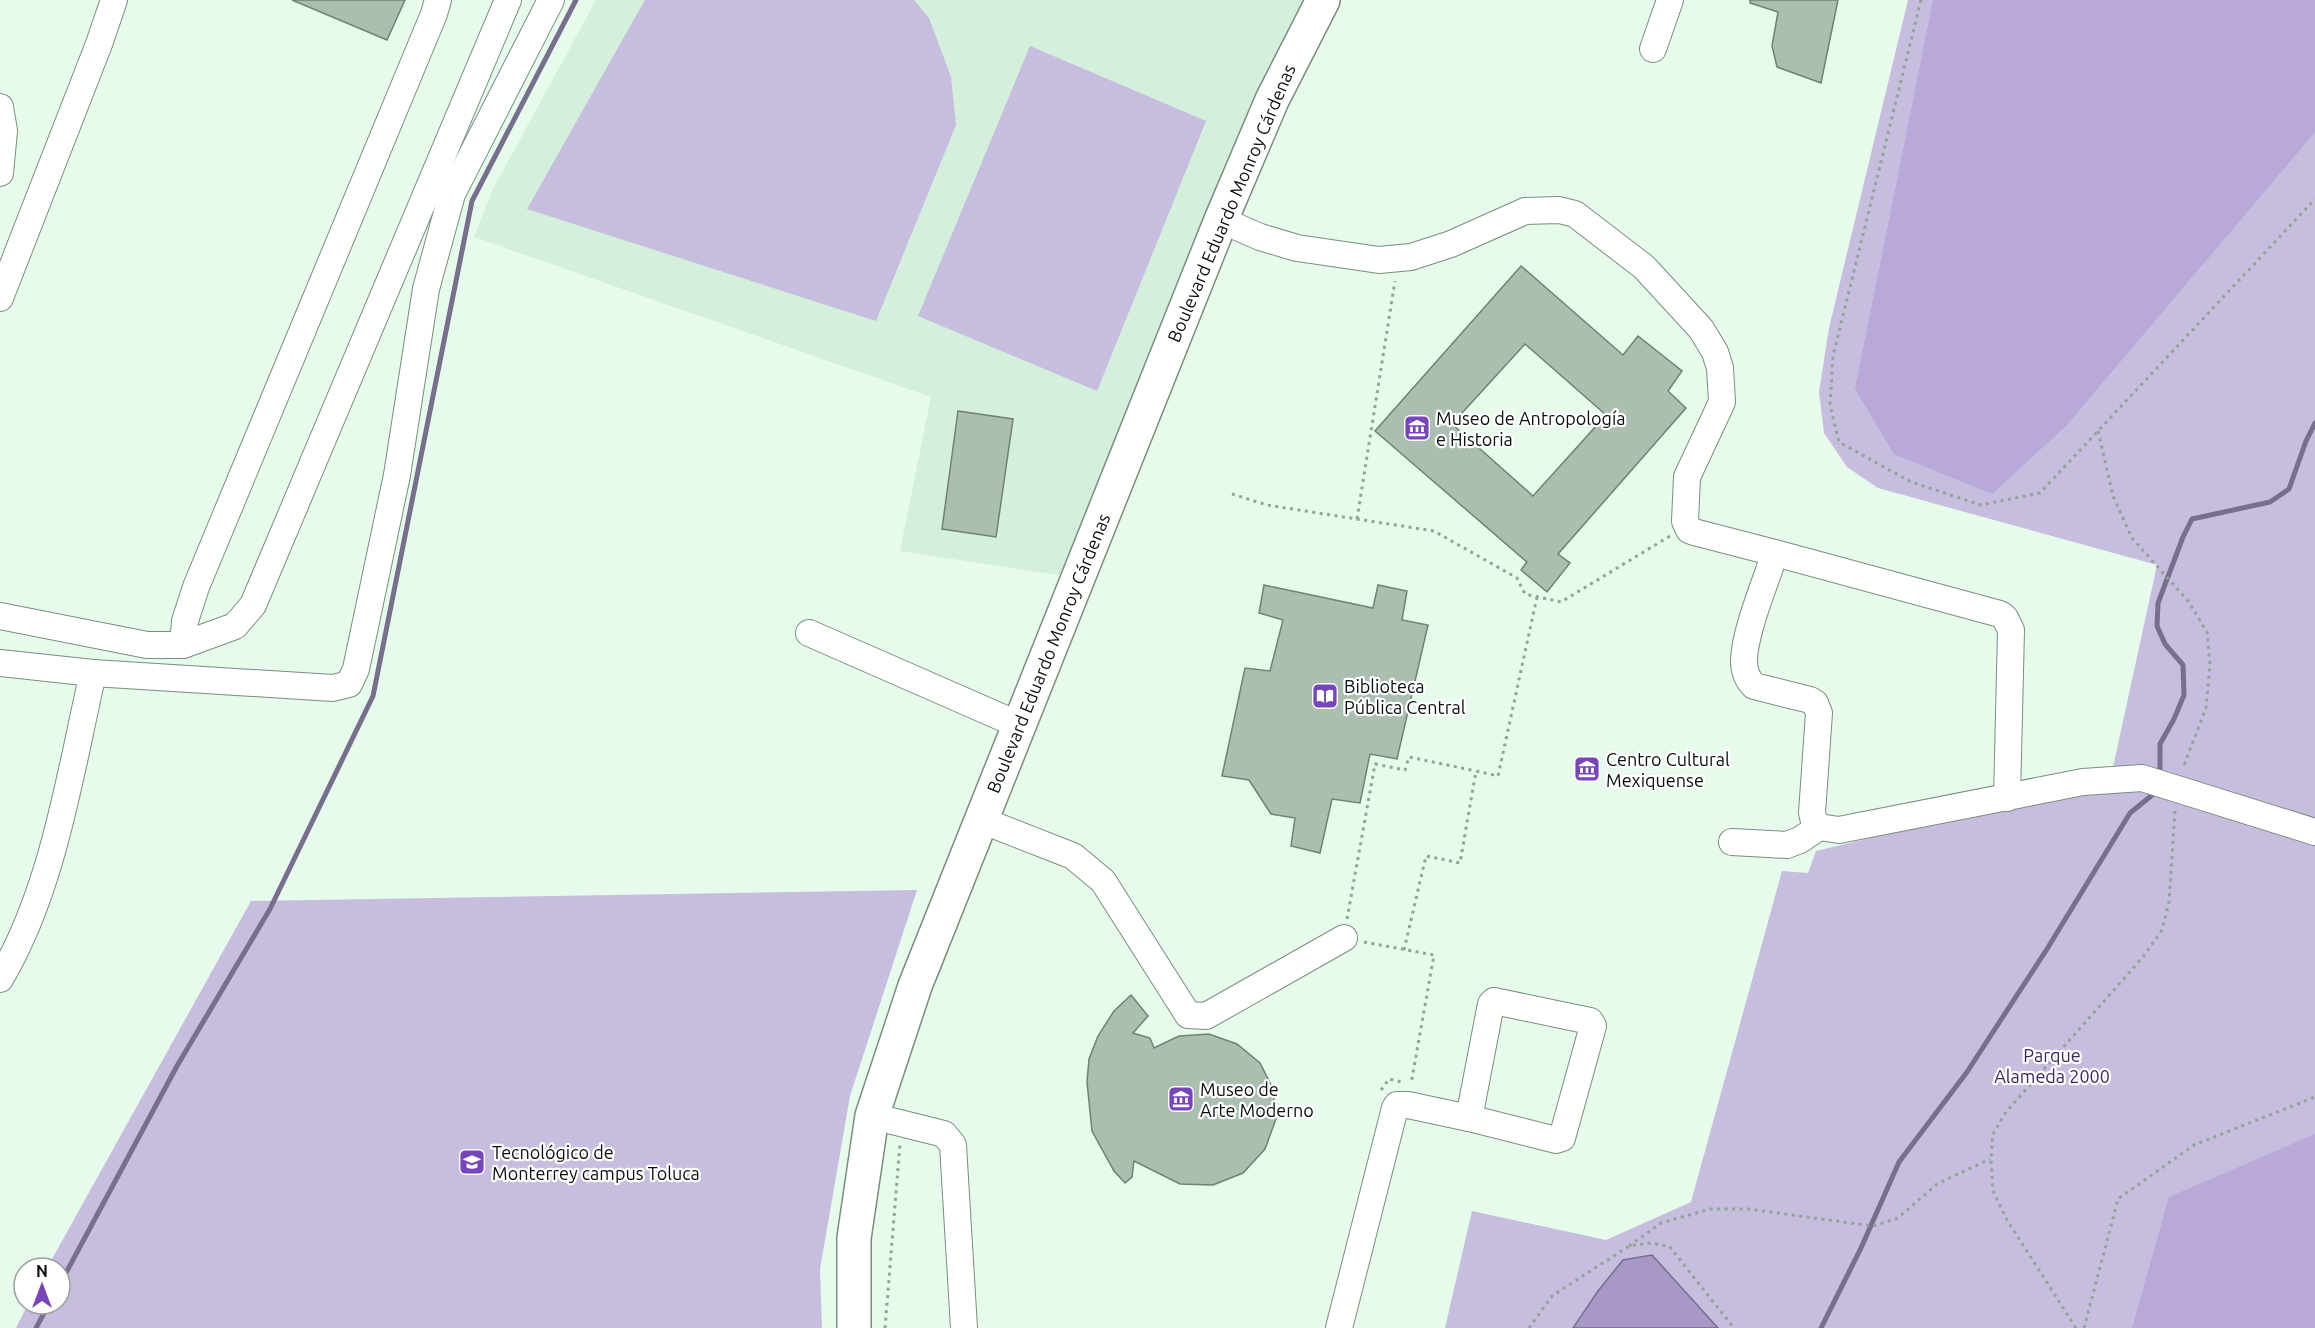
<svg xmlns="http://www.w3.org/2000/svg" width="2315" height="1328" font-family="Ubuntu,sans-serif">
	<style>
		.built { fill: #d4efdb }
		.green { fill: #c7bddf }
		.forest { fill: #b8a9d8 }
		.water { fill: #a798c7; stroke: #786f8f; stroke-width: 1.5 }
		.lines { fill: none; stroke-linecap: round; stroke-linejoin: round }
		.stream { stroke: #786f8f; stroke-width: 5 }
		.building { fill: #abbfb0; stroke: #6f8274; stroke-width: 1.5; fill-rule: evenodd }
		.minor-casing { stroke: #7a8d7f; stroke-width: 28 }
		.major-casing { stroke: #7a8d7f; stroke-width: 36 }
		.path { stroke: #93a397; stroke-width: 3; stroke-dasharray: 3 4.5; stroke-linecap: butt }
		.minor { stroke: #fff; stroke-width: 26 }
		.major { stroke: #fff; stroke-width: 33 }
		.labels { text-anchor: middle; dominant-baseline: central; stroke-width: 4.5; stroke-linejoin: round; paint-order: stroke }
		.street-label { font-size: 18px; fill: #09100b; stroke: #fff }
		.poi-label { font-size: 18px; fill: #09100b; stroke: #fff; text-anchor: start }
		.park-label { font-size: 18px; fill: #3d2660; stroke: #fff }
	</style>
	<rect width="100%" height="100%" fill="#e6fbeb"/>
	<!-- built -->
	<polygon class="built" points="596,0 1308,0 1065,576 900,551 931,397 474,237 493,189"/>
	<!-- green -->
	<g class="green">
		<polygon points="645,0 914,0 929,18 951,77 956,125 876,321 527,209"/>
		<polygon points="1908,0 2315,0 2315,1328 1445,1328 1472,1211 1606,1240 1691,1202 1782,871 1808,873 1816,851 2110,781 2157,565 1878,488 1847,467 1824,433 1819,392 1829,328"/>
		<polygon points="1030,46 1206,121 1097,391 918,316"/>
		<polygon points="917,890 850,1096 820,1269 822,1328 16,1328 28,1304 60,1304 60,1268 47,1268 251,901"/>
	</g>
	<!-- forest -->
	<g class="forest">
		<polygon points="1933,0 2315,0 2315,132 2066,426 1992,494 1894,454 1855,389"/>
		<polygon points="2315,1134 2315,1328 2132,1328 2169,1197"/>
	</g>
	<!-- water -->
	<polygon class="water" points="1652,1255 1718,1328 1573,1328 1598,1291 1623,1260"/>
	<g class="lines">
		<!-- stream -->
		<g class="stream">
			<polyline points="2160,769 2160,744 2174,719 2184,695 2183,665 2165,644 2157,626 2158,603 2183,537 2192,519 2270,502 2289,489 2306,441 2315,423"/>
			<polyline points="60,1284 177,1066 270,909 373,696 472,201 576,0"/>
			<polyline points="36,1328 49,1304"/>
			<polyline points="1821,1328 1861,1248 1899,1162 1967,1072 2047,949 2130,813 2156,792"/>
		</g>
	</g>
	<!-- building -->
	<g class="building">
		<polygon points="292,0 405,0 387,40"/>
		<polygon points="1750,0 1838,0 1821,83 1777,67 1772,46 1778,12 1750,3"/>
		<path d="M1521 266 1623 355 1638 336 1682 371 1668 391 1686 408 1558 554 1570 563 1547 592 1521 570 1527 562 1375 431ZM1525 344 1606 415 1533 496 1452 424Z"/>
		<polygon points="958,411 1013,419 996,537 942,529"/>
		<polygon points="1264,585 1373,608 1378,585 1407,591 1402,620 1428,625 1397,759 1370,754 1360,803 1332,799 1320,853 1291,846 1295,818 1271,814 1249,780 1222,776 1245,668 1270,671 1283,620 1259,613"/>
		<polygon points="1131,995 1148,1016 1133,1033 1150,1038 1154,1048 1179,1036 1209,1034 1237,1044 1260,1063 1273,1089 1276,1119 1265,1149 1243,1173 1213,1185 1180,1184 1134,1161 1132,1177 1125,1183 1114,1171 1092,1131 1087,1082 1089,1059 1098,1036 1114,1011"/>
	</g>
	<g class="lines">
		<defs>
			<g id="minor">
				<polyline points="1653,49 1670,0"/>
				<polyline points="0,107 4,131 0,173"/>
				<path d="M1221 220 1260 237 1297 248 1379 260 1411 257 1451 244 1525 211 1559 210 1575 214 1644 267 1701 329 1715 352 1720 368 1722 402 1687 477 1685 521 1689 530 1694 532 1775 553C1766 581 1744 633 1744 661 1744 671 1747 679 1754 686L1810 700 1815 703 1819 713 1812 813 1814 821 1819 827 1839 830 2083 782 2142 778 2315 832"/>
				<polyline points="0,298 99,44 114,0"/>
				<polyline points="1775,553 2000,614 2005,618 2011,630 2007,798"/>
				<polyline points="0,616 147,645 183,645 235,626 253,605 508,0"/>
				<polyline points="809,633 1019,725"/>
				<polyline points="183,645 185,621 196,587 434,14 438,0"/>
				<polyline points="0,663 93,673 333,688 349,684 356,669 397,475 426,289 452,194 551,0"/>
				<polyline points="981,820 1073,856 1103,881 1188,1015 1206,1016 1344,938"/>
				<polyline points="1732,842 1787,845 1800,840 1819,827"/>
				<path d="M0 979C53 890 70 774 93 673"/>
				<polygon points="1494,1001 1590,1021 1593,1026 1562,1138 1556,1140 1469,1118 1491,1004"/>
				<polyline points="872,1116 944,1134 953,1145 964,1328"/>
				<polyline points="1339,1328 1395,1108 1397,1105 1408,1105 1469,1118"/>
			</g>
			<polyline id="major" points="854,1328 854,1238 872,1116 915,986 1221,220 1272,100 1323,0"/>
		</defs>
		<!-- minor casing -->
		<use href="#minor" class="minor-casing"/>
		<!-- major casing -->
		<use href="#major" class="major-casing"/>
		<!-- path -->
		<g class="path">
			<polyline points="1921,0 1833,356 1830,405 1839,442 1911,482 1981,505 2040,493 2315,199"/>
			<polyline points="2098,431 2113,496 2132,538 2188,601 2207,632 2210,664 2206,708 2183,768"/>
			<polyline points="1232,494 1267,505 1434,531 1517,578 1525,594 1561,602 1670,536"/>
			<polyline points="1357,519 1395,281"/>
			<polyline points="1347,919 1375,764 1405,770 1409,757 1476,771"/>
			<polyline points="1364,942 1434,955 1411,1084"/>
			<polyline points="1404,950 1426,856 1460,863 1476,771 1498,776 1537,597"/>
			<polyline points="1381,1090 1389,1079 1402,1082"/>
			<polyline points="1629,1246 1661,1223 1710,1209 1748,1209 1873,1226 1898,1218 1937,1184 1990,1159"/>
			<polyline points="885,1328 900,1144"/>
			<polyline points="1529,1328 1552,1296 1629,1246 1651,1243 1669,1246 1734,1328"/>
			<polyline points="2076,1328 2007,1220 1993,1191 1991,1159 1993,1134 2006,1112 2143,957 2162,930 2169,902 2175,810"/>
			<polyline points="2084,1328 2118,1199 2194,1145 2315,1097"/>
		</g>
		<!-- minor -->
		<use href="#minor" class="minor"/>
		<!-- major -->
		<use href="#major" class="major"/>
	</g>
	<!-- icons -->
	<defs>
		<symbol id="museum-square" viewBox="-11 -11 22 22"><rect x="-9" y="-9" width="18" height="18" rx="4" fill="#7644bb" stroke="#fff"/><path d="M0-6L6-3V-2H-6V-3ZM-5-1h2V3h-2ZM-1-1h2V3h-2ZM3-1h2V3H3ZM-6 4H6V6H-6Z" fill="#fff"/></symbol>
		<symbol id="library-square" viewBox="-11 -11 22 22"><rect x="-9" y="-9" width="18" height="18" rx="4" fill="#7644bb" stroke="#fff"/><path d="M-6-4Q-3-5.5-.7-3.5V5Q-3 3-6 4ZM6-4Q3-5.5 .7-3.5V5Q3 3 6 4Z" fill="#fff"/></symbol>
		<symbol id="university-square" viewBox="-11 -11 22 22"><rect x="-9" y="-9" width="18" height="18" rx="4" fill="#7644bb" stroke="#fff"/><path d="M0-5L7-2L0 1L-7-2ZM-4 1L0 2.5L4 1V4Q0 6-4 4Z" fill="#fff"/></symbol>
	</defs>
	<g fill-rule="evenodd">
		<use href="#museum-square" x="1402" y="413" width="30" height="30"/>
		<use href="#library-square" x="1310" y="681" width="30" height="30"/>
		<use href="#museum-square" x="1572" y="754" width="30" height="30"/>
		<use href="#museum-square" x="1166" y="1084" width="30" height="30"/>
		<use href="#university-square" x="457" y="1147" width="30" height="30"/>
	</g>
	<g class="labels">
		<!-- street labels -->
		<g class="street-label">
			<text transform="translate(1231 203) rotate(-67)">Boulevard Eduardo Monroy Cárdenas</text>
			<text transform="translate(1048 653) rotate(-68)">Boulevard Eduardo Monroy Cárdenas</text>
		</g>
		<!-- poi labels -->
		<g class="poi-label">
			<text x="1436" y="418">Museo de Antropología<tspan x="1436" dy="21">e Historia</tspan></text>
			<text x="1344" y="686">Biblioteca<tspan x="1344" dy="21">Pública Central</tspan></text>
			<text x="1606" y="759">Centro Cultural<tspan x="1606" dy="21">Mexiquense</tspan></text>
			<text x="1200" y="1089">Museo de<tspan x="1200" dy="21">Arte Moderno</tspan></text>
			<text x="492" y="1152">Tecnológico de<tspan x="492" dy="21">Monterrey campus Toluca</tspan></text>
		</g>
		<!-- park labels -->
		<g class="park-label">
			<text x="2052" y="1055">Parque<tspan x="2052" dy="21">Alameda 2000</tspan></text>
		</g>
	</g>
	<!-- north arrow -->
	<g transform="translate(42 1286)"><circle r="28" fill="#ffffff" stroke="#9d9f9d" stroke-width="1.5"/>
	<path d="M0-4.5L10 22L0 15L-10 22Z" fill="#7644bb"/>
	<text y="-9" font-size="16" font-weight="bold" text-anchor="middle" fill="#09100b">N</text>
	</g>
</svg>
